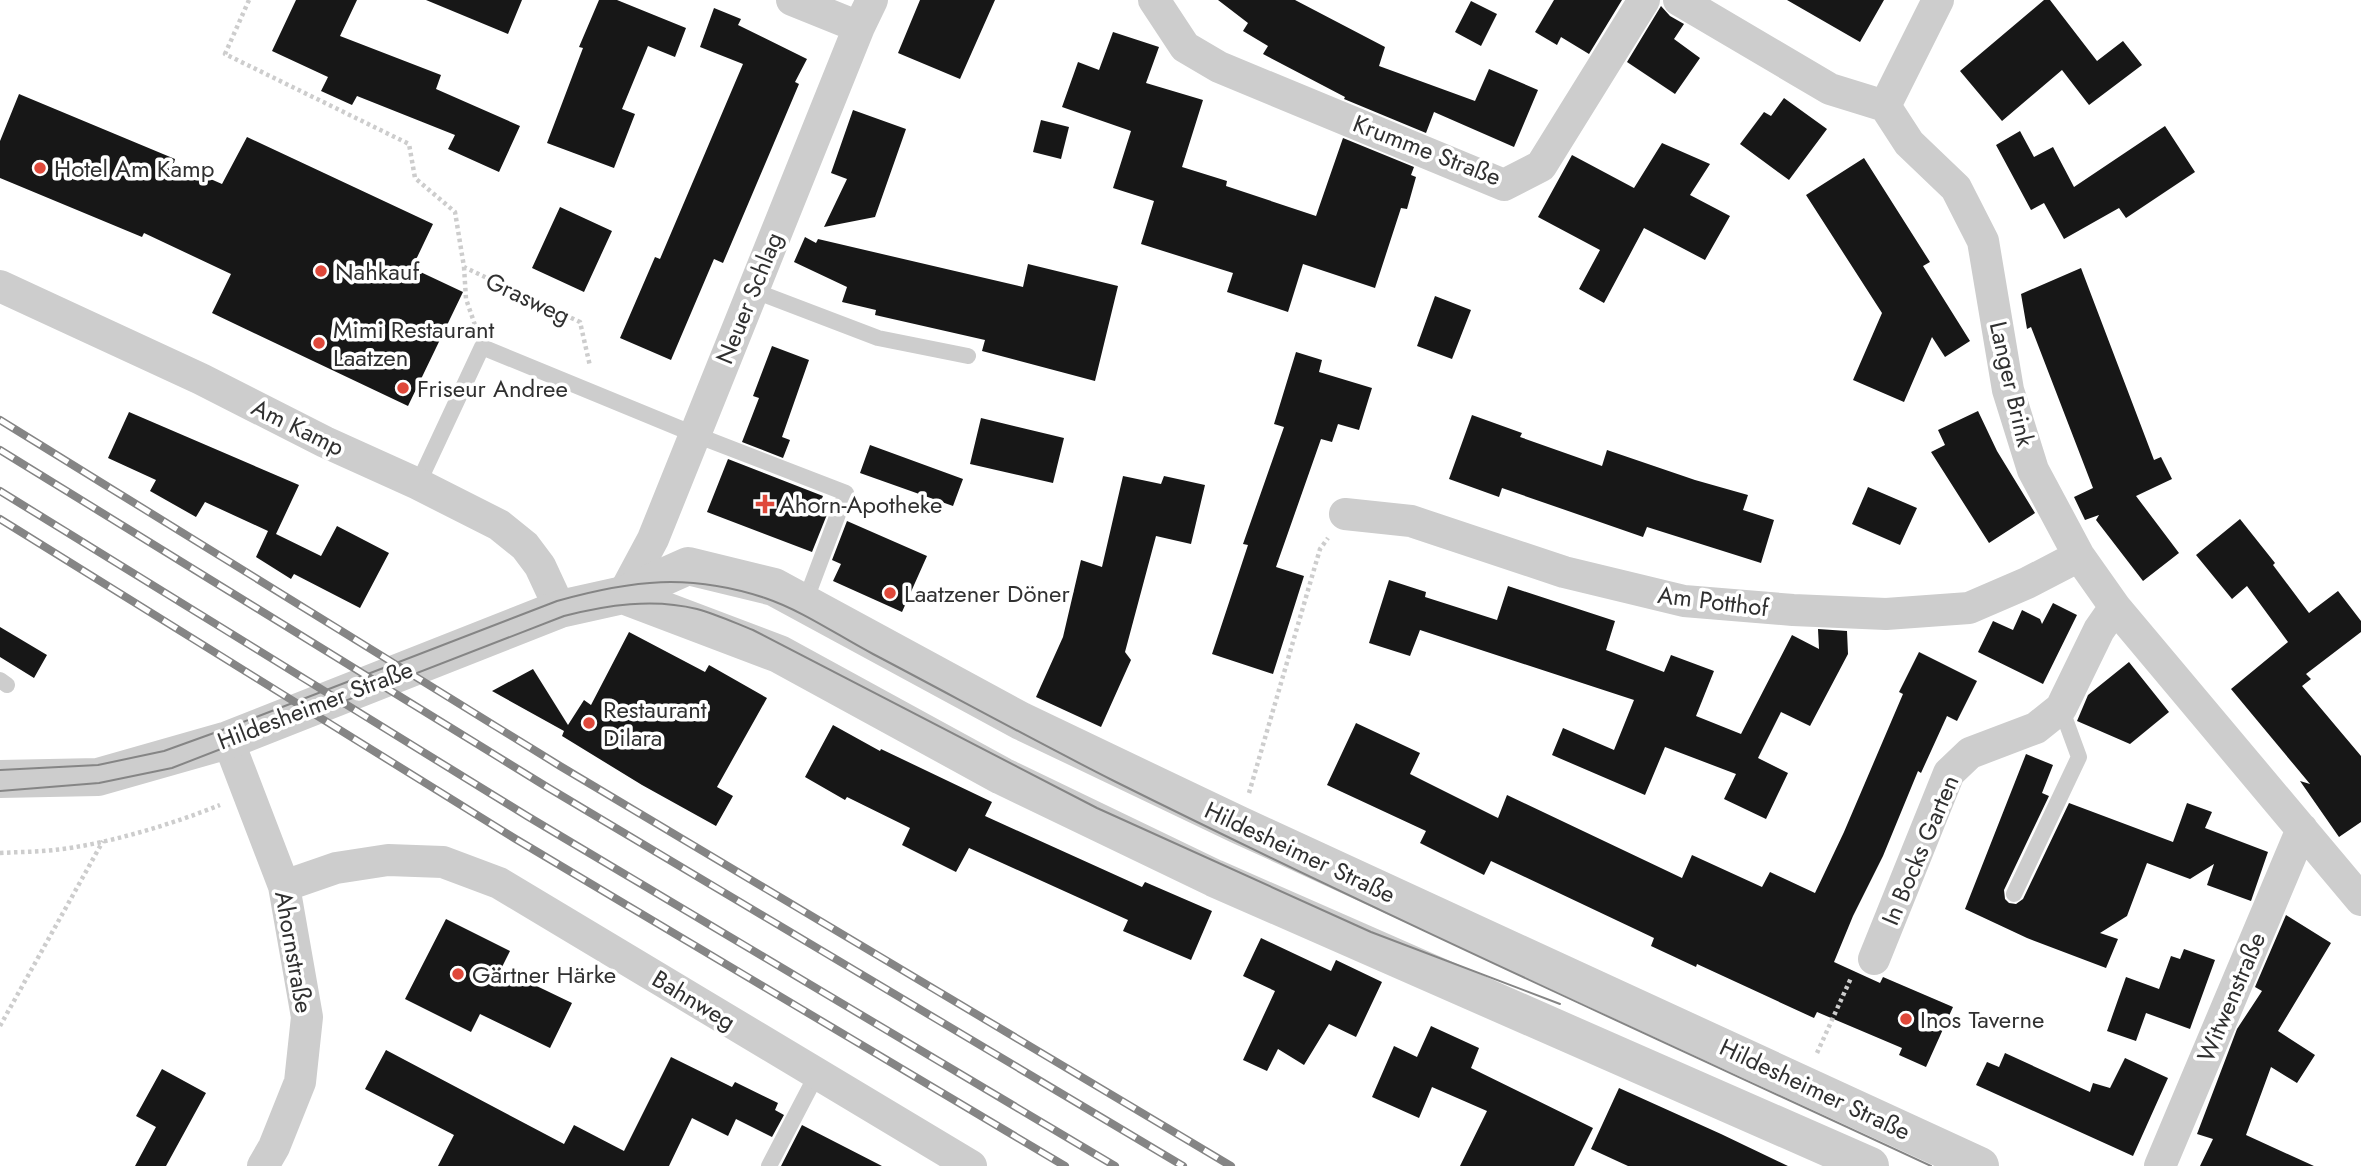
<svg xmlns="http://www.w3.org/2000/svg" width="2361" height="1166" font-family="Jost,sans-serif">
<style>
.building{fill:#171717}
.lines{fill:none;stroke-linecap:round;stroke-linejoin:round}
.path{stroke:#cdcdcd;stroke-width:4.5;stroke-dasharray:3.5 3.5;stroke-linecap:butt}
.service{stroke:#cdcdcd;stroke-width:16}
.minor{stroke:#cdcdcd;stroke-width:32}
.tertiary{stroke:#cdcdcd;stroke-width:38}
.tram{stroke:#858585;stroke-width:2}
.rail-casing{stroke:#858585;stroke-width:8}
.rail{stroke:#fff;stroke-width:5;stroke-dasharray:16;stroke-linecap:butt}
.poi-dot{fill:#df483a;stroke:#fff;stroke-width:2.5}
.labels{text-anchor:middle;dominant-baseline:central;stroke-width:7;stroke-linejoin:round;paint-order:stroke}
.street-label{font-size:24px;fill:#303030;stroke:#fff}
.poi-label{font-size:24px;fill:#303030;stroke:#fff;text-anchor:start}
</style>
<rect width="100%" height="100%" fill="#fff"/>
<path class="building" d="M296,0H357L340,36L441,75L436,89L520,126L499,172L448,149L455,135L357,96L352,105L321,91L328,77L272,51Z
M426,0H522L508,34Z
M599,0H617L686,28L675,57L648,46L622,109L635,114L614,168L547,143L583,48L579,47Z
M920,0H995L960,79L898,53Z
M1218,0H1295L1385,47L1379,66L1475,101L1489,69L1538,90L1514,147L1434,112L1426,133L1344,99L1345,97L1263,54L1268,46L1243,31L1248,23Z
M1554,0H1622L1589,54L1561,37L1557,45L1535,32Z
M1787,0H1884L1860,42Z
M2044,0H2050L2097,61L2123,41L2142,65L2089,105L2062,70L2002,121L1960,71Z
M1471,1L1497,14L1481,46L1455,32Z
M1661,6L1670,16L1684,24L1674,39L1700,58L1675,94L1627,62Z
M714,8L741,19L738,25L807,59L795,82L799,84L723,263L714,259L671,360L620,338L655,257L660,259L743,64L700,47Z
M1113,32L1159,47L1146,83L1203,100L1182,167L1227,181L1226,186L1316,216L1343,138L1414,167L1411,175L1416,177L1407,209L1401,208L1375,288L1303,264L1288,312L1227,292L1233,273L1141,244L1154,201L1113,188L1131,131L1062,107L1078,62L1099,70Z
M19,94L175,159L174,163L222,184L247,137L433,224L412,268L463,292L408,406L212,313L231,274L144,233L142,237L0,178V141Z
M1784,98L1827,129L1789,180L1740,144L1764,112L1771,116Z
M853,110L906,129L875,217L824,227L847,179L831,173Z
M1041,120L1069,127L1061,159L1033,152Z
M2165,126L2195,172L2126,218L2119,208L2064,239L2044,203L2031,210L1996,145L2020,131L2034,157L2053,147L2074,187Z
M1662,143L1710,164L1690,195L1730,216L1705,260L1644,228L1604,303L1579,289L1600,250L1538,217L1572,155L1634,188Z
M1864,158L1930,262L1923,266L1970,341L1945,357L1932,337L1904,402L1853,380L1882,313L1806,195Z
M560,207L612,231L584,292L532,268Z
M805,237L816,243L818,239L1023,287L1028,264L1118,286L1095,381L982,351L985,340L875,315L876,310L842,302L847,287L794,262Z
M2081,268L2154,460L2161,457L2172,479L2136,496L2179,553L2143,581L2096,520L2099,515L2085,520L2074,497L2093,488L2031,327L2027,329L2021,294Z
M1435,296L1471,310L1452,359L1417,346Z
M772,346L809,360L782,437L790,440L783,458L742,442L759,398L753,396Z
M1296,352L1322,360L1319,372L1372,388L1359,430L1338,424L1332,442L1321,439L1276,567L1304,576L1273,674L1212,654L1248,545L1243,544L1284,427L1274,424Z
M1978,411L1997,451L2035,513L1989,543L1931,452L1945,445L1938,430Z
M129,412L299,485L276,534L321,556L337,526L389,553L360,608L294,574L291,579L256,557L268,531L205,502L196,517L150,491L156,480L108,458Z
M1472,415L1522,433L1520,437L1602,466L1607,450L1695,480L1748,495L1743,510L1774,520L1761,563L1647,527L1643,537L1502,488L1499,497L1449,479Z
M981,418L1064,438L1053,483L970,464Z
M870,445L963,479L953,506L860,473Z
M728,459L823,496L818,508L828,512L812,552L707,512Z
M1123,476L1161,484L1164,476L1205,485L1191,544L1156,536L1125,652L1131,660L1101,727L1036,697L1063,637L1081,560L1102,567Z
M1868,487L1917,508L1900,545L1852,524Z
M2240,519L2275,563L2273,565L2309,613L2338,591L2361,621V632L2306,674L2311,679L2302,686L2361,756V822L2339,837L2300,781L2310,784L2231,689L2288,642L2247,586L2232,599L2196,555Z
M847,521L927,556L902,612L833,581L841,564L832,560Z
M1389,580L1426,592L1425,597L1497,620L1508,586L1615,621L1606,650L1664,672L1671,655L1714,671L1696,716L1741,734L1792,635L1819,649L1818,629L1847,631L1848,654L1810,726L1781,712L1758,758L1788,773L1766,819L1724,799L1736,774L1665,747L1645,795L1552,755L1563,728L1614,750L1634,700L1420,630L1410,656L1369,643Z
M2053,603L2077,615L2043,684L1978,652L1993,621L2013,630L2022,610L2040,619L2042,624Z
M0,627L47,655L34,678L0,657Z
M629,632L705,672L709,665L767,698L717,787L733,796L716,826L642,785L562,736L564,731L492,691L533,669L568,725L584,700L591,705Z
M1919,652L1977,681L1957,721L1947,716L1921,773L1918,771L1883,856L1853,916L1834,962L1880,983L1883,977L1953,1007L1926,1067L1899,1055L1902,1048L1817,1012L1814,1018L1697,964L1696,967L1651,946L1654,938L1491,861L1484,875L1420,843L1426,831L1327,785L1356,723L1420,753L1410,774L1498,818L1507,795L1682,878L1692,855L1762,887L1770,872L1815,893L1844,832L1903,694L1899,692Z
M2129,662L2169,712L2130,744L2077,721L2088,695Z
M833,725L880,751L881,749L992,802L985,816L1142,887L1145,882L1212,911L1191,960L1123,931L1128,920L969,848L956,872L902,845L910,828L847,797L845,800L805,777Z
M2026,754L2053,765L2042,793L2049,796L2004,890L2005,899L2009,903L2016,904L2023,899L2069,803L2173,842L2187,803L2212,812L2205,828L2268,852L2251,901L2207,885L2214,864L2190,879L2147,863L2127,916L2100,933L2118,939L2106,968L2027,938L1965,909Z
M2286,915L2331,943L2278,1031L2315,1055L2297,1083L2271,1067L2246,1135L2314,1166H2200L2213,1139L2197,1134L2237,1029L2262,991L2255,987Z
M446,919L510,951L501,969L572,1003L550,1048L480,1014L471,1032L405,999Z
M1261,938L1331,971L1336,960L1382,982L1356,1037L1329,1024L1304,1065L1278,1049L1267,1071L1243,1060L1275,991L1243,976Z
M2184,949L2215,960L2190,1029L2146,1013L2136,1041L2107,1031L2126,977L2159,989L2171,956L2180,959Z
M1431,1026L1479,1048L1471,1068L1593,1128L1574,1166H1460L1487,1111L1432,1087L1419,1118L1372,1097L1394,1046L1417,1057Z
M386,1050L564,1144L574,1125L624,1151L671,1057L732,1087L735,1082L778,1103L775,1110L784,1115L772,1137L736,1119L728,1136L692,1118L669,1166H438L454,1135L365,1089Z
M2005,1053L2090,1092L2093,1083L2110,1088L2125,1058L2168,1078L2133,1156L1976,1085L1987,1062L1999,1067Z
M162,1069L206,1093L166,1166H135L156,1127L136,1116Z
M1619,1088L1721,1134L1788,1166H1628L1591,1149Z
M802,1125L882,1166H781Z"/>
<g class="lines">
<path class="path" d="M249,0L225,54L409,144L415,178L455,212L464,267L580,322L590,366
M464,267L466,299L475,325
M1249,793L1320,549L1328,538
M0,853C18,852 36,852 54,850C104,845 173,824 220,805
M0,1026L103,841
M1817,1053L1851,978"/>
<path class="service" d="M752,290L878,338L968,356
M418,484L482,347L696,435L846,493L805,602
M0,680L7,685
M2014,894L2079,757L2061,708
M769,1166L817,1074"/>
<path class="minor" d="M792,0L859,27
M1154,0L1185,47L1219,67L1504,185L1541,166L1644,0
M1679,0L1830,89L1885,106L1909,143L1956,188L1983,241L2008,390L2033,470L2079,556L2115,607L2361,900
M1885,106L1938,0
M0,286L201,379L325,442L418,484L499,525L525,546L540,566L560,609
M1345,514L1411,521L1564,572L1684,601L1793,610L1886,614L1969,608L2027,583L2079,556
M623,595L653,539L859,27L872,0
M228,740L284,886L307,1017L300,1082L274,1147L263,1166
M284,886L336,868L388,860L443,862L499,883L971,1166
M1874,959L1949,773L1970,753L2036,728L2061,708L2099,630L2115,607
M2160,1166L2302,829"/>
<path class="tertiary" d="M623,595L779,654L1002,776L1214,878L1870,1166
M0,779L98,777L228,740L560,609L623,595L688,566L774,587L1021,721L1239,825L1980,1166"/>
<path class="tram" d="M0,770L98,765L164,751L225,729L557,601C632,580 689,573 765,598C803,611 837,635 873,654C953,696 1033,740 1114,781C1383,915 1658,1039 1931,1166
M0,791L99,783L172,768L564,616C607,605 653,598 697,609C716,614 735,623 753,630L1097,808L1371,932L1560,1004"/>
<defs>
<path id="rail" d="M0,420L560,766L1231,1166
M0,450L547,787L1183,1166
M0,491L527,816L1115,1166
M0,519L514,838L1065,1166"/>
</defs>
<use href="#rail" class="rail-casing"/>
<use href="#rail" class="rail"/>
</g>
<g class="poi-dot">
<circle cx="40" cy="168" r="7"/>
<circle cx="321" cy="271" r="7"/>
<circle cx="319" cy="343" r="7"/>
<circle cx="403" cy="388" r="7"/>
<path d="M761.5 493.5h7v7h7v7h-7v7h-7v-7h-7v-7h7z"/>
<circle cx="890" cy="593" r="7"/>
<circle cx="589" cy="723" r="7"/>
<circle cx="458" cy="974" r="7"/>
<circle cx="1906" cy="1019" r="7"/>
</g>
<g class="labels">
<g class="street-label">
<text transform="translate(1427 150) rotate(21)">Krumme Straße</text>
<text transform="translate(528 298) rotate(25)">Grasweg</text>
<text transform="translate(749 298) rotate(-68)">Neuer Schlag</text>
<text transform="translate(2012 384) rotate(77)">Langer Brink</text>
<text transform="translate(298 427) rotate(26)">Am Kamp</text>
<text transform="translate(1713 601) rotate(7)">Am Potthof</text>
<text transform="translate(315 705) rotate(-21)">Hildesheimer Straße</text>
<text transform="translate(1920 850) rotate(-67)">In Bocks Garten</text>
<text transform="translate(1300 852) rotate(25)">Hildesheimer Straße</text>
<text transform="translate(294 952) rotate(80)">Ahornstraße</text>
<text transform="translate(2231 997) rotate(-67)">Witwenstraße</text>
<text transform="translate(694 1000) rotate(31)">Bahnweg</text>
<text transform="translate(1815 1089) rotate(25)">Hildesheimer Straße</text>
</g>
<g class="poi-label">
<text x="54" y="168">Hotel Am Kamp</text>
<text x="335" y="271">Nahkauf</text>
<text x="333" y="329">Mimi Restaurant<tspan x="333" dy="28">Laatzen</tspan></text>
<text x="417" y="388">Friseur Andree</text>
<text x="779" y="504">Ahorn-Apotheke</text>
<text x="904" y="593">Laatzener Döner</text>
<text x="603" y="709">Restaurant<tspan x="603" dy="28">Dilara</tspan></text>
<text x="472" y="974">Gärtner Härke</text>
<text x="1920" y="1019">Inos Taverne</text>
</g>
</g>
</svg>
